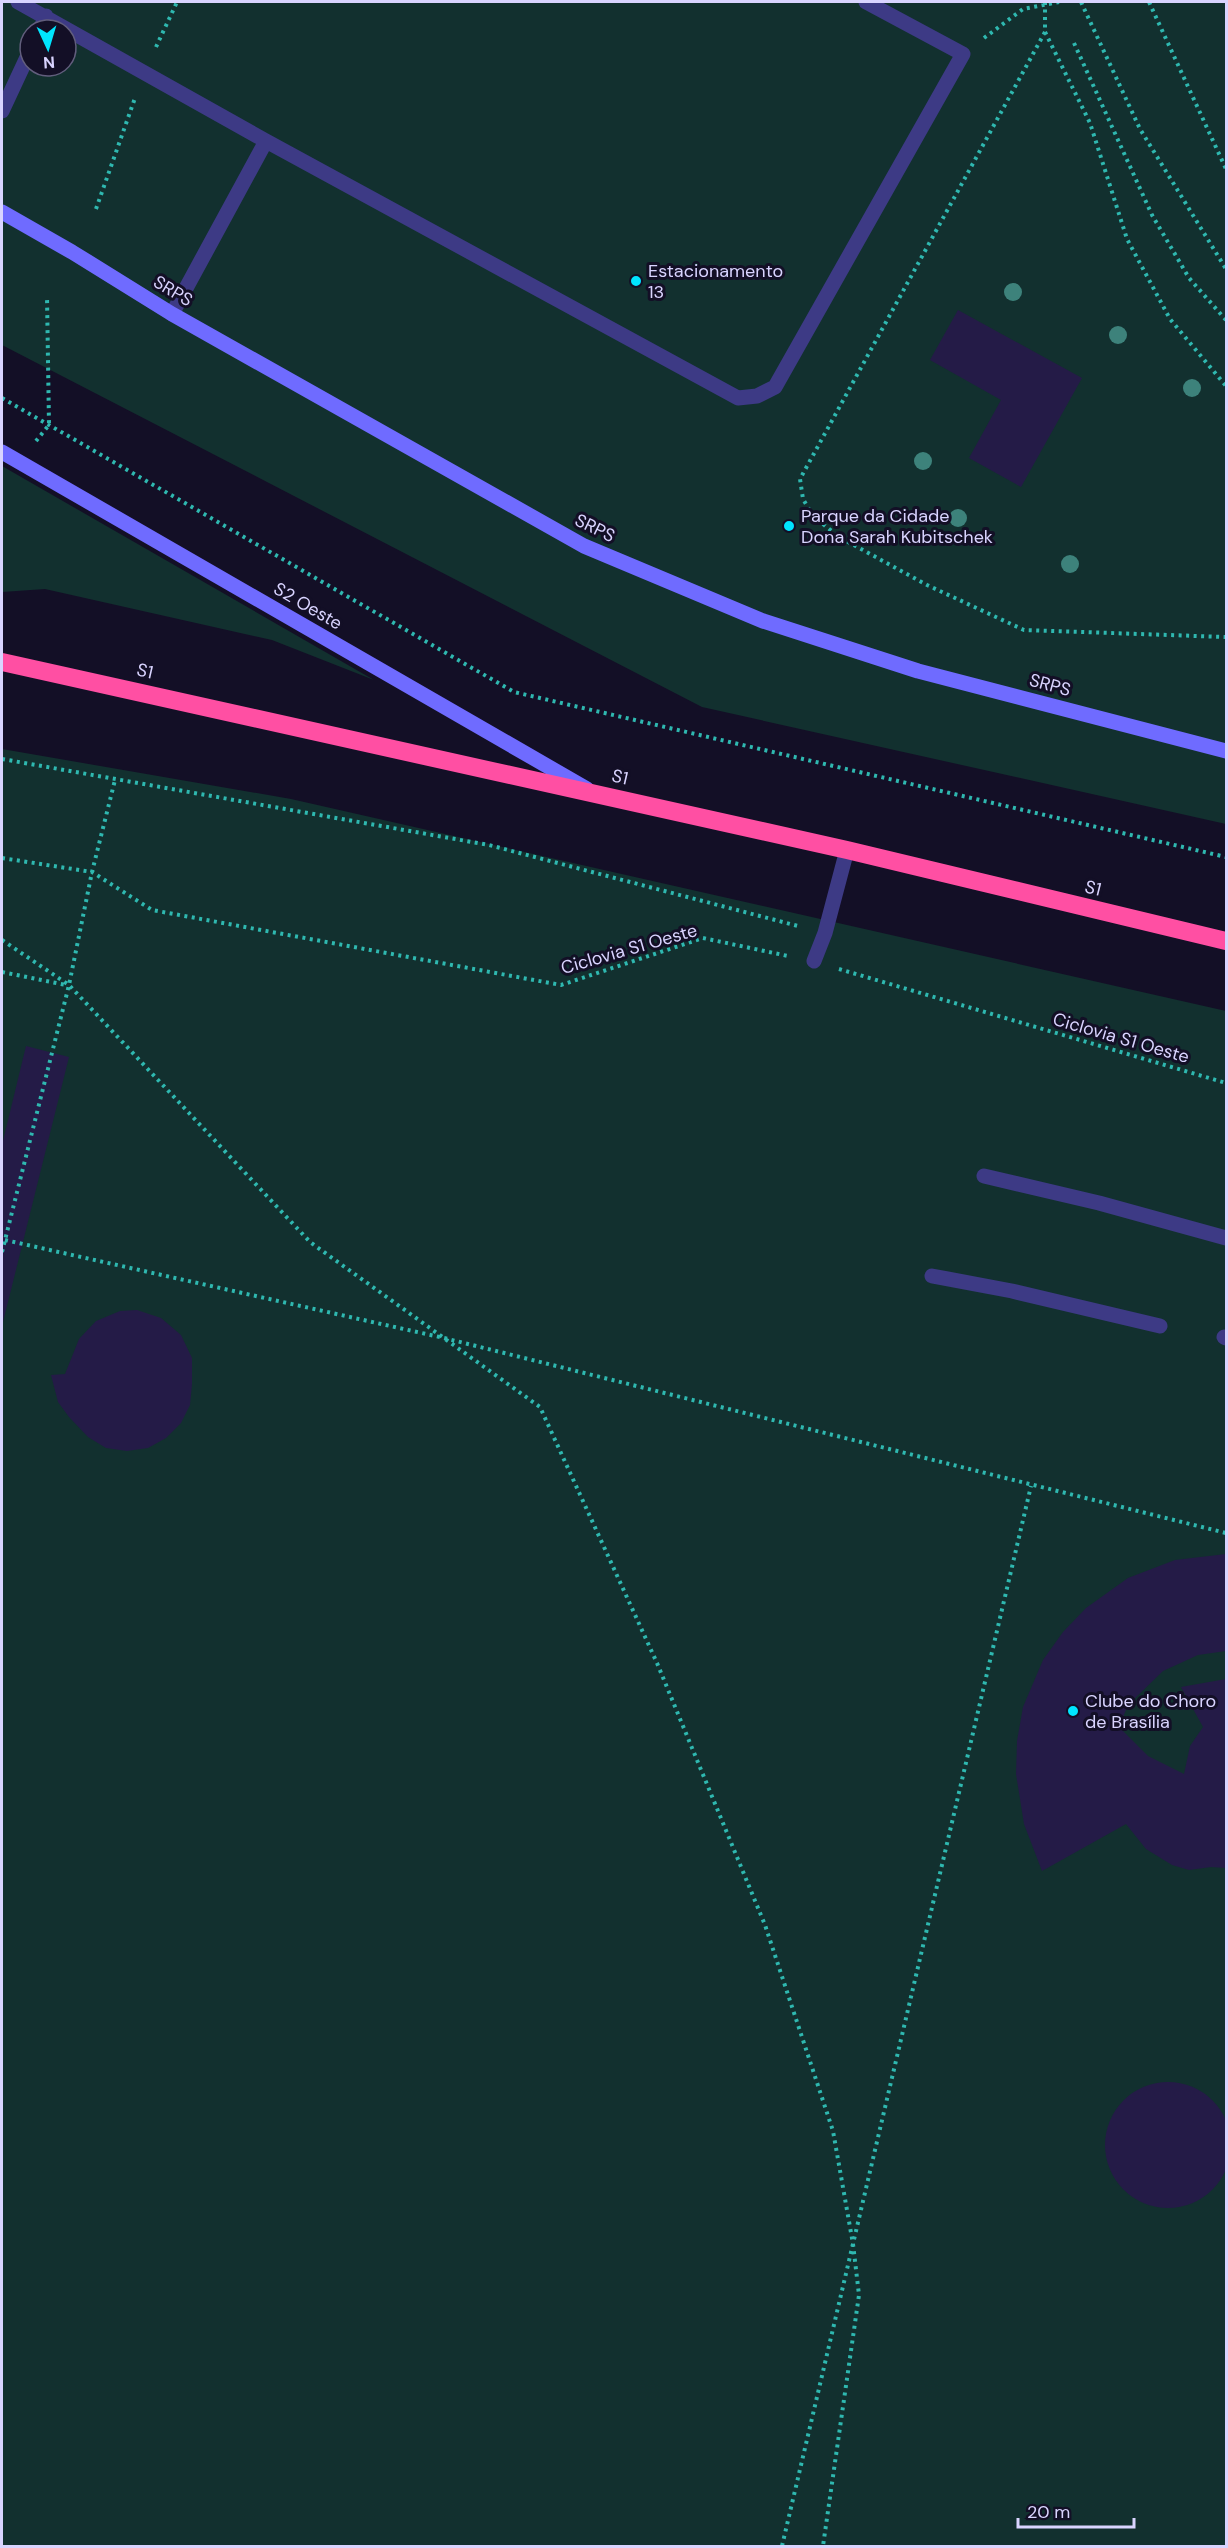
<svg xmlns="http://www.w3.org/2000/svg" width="1228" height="2548" font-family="'DM Sans',sans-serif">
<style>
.green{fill:#12302f;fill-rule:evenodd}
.building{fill:#241b47}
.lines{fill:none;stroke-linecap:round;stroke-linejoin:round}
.path{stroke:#2fb8b0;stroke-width:4;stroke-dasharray:3 4.5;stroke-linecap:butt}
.lane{stroke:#3d3a85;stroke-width:15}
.secondary{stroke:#6f6bff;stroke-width:15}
.highway{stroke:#ff4fa3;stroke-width:18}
.tree{fill:#3d827b}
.poi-dot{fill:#00e5ff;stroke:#130f26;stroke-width:2}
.labels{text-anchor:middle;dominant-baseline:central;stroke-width:6;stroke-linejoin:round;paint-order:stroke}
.poi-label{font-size:18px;fill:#d9d4ff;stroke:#130f26;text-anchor:start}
.street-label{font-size:18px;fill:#d9d4ff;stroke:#130f26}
</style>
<rect width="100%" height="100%" fill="#130f26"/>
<path class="green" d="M2,2H1226V824L702,707L2,345ZM30,30H66V66H30Z
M2,466L374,680L272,640L45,589L2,592Z
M2,749L291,799L1226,1011V2546H2Z"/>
<path class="building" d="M958,310L1082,378L1021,487L969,458L1001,400L930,360Z
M26,1046L69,1057L2,1326V1145Z
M137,1310L161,1318L181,1335L192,1358V1384L190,1405L181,1423L166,1438L148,1448L127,1451L106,1448L88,1437L69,1417L58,1402L51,1375L65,1374L79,1339L96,1321L120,1311Z
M1226,1554V1651L1198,1655L1163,1671L1128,1705L1119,1727L1148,1756L1184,1774L1190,1746L1203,1727L1181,1687L1226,1679V1868L1211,1867L1189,1870L1172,1865L1146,1849L1126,1824L1042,1871L1024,1824L1016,1774L1017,1741L1023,1707L1043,1660L1063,1632L1086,1608L1128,1578L1175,1560Z
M1105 2145a63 63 0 1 1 126 0a63 63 0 1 1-126 0Z"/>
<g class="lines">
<path class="path" d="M1045,2V32L800,479L803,499L813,516L839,537L927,585L1024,630L1226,637
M1081,2L1140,129L1226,269
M1149,2L1226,169
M1045,32L1090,123L1127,239L1170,319L1226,386
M984,38L1023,9L1059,2
M1074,43L1152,215L1189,278L1226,320
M156,47L177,2
M96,209L135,98
M2,398L514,692L1226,857
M36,441L49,425L47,297
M2,759L489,845L798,926
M2,858L92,872L152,910L561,985L703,938L788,956
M2,940L69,985L310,1242L540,1407L657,1663L765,1925L833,2131L853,2244L859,2295L823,2546
M839,969L1226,1083
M2,972L66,985
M5,1240L444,1338L1226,1533
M2,1252L69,985L92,872L115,780
M782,2546L1031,1486"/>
<path class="lane" d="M18,2L266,141L738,398L757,396L775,387L963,54L866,2
M40,30L46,16
M2,111L30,51
M172,314L266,141
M814,961L825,933L847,850
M984,1176L1099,1203L1226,1238
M932,1276L1012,1291L1160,1326
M1224,1337L1226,1338"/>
<path class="secondary" d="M2,212L72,252L172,314L584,546L763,621L918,671L1226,751
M2,452L587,789"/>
<path class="highway" d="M2,662L847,850L1226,941"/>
</g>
<g class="tree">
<circle cx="1013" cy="292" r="9"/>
<circle cx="1118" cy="335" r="9"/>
<circle cx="1192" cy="388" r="9"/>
<circle cx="923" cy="461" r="9"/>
<circle cx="958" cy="518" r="9"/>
<circle cx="1070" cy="564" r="9"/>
</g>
<g class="poi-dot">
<circle cx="636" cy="281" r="6"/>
<circle cx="789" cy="526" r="6"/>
<circle cx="1073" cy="1711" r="6"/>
</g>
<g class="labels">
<g class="poi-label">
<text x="648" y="271">Estacionamento<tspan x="648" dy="21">13</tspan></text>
<text x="801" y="516">Parque da Cidade<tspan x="801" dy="21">Dona Sarah Kubitschek</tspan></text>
<text x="1085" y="1701">Clube do Choro<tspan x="1085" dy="21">de Brasília</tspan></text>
</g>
<g class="street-label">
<text transform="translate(173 291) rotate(31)">SRPS</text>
<text transform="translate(595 528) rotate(26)">SRPS</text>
<text transform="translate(308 606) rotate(30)">S2 Oeste</text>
<text transform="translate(145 671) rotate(13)">S1</text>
<text transform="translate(1050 685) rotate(15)">SRPS</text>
<text transform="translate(620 777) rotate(13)">S1</text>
<text transform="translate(1093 888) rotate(14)">S1</text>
<text transform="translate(629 949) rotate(-16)">Ciclovia S1 Oeste</text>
<text transform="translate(1121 1038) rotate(16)">Ciclovia S1 Oeste</text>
</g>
</g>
<rect width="1228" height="2548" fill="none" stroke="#d9d4ff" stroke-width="6"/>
<g transform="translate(48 48) rotate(176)"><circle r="28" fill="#130f26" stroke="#625e7d" stroke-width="1.5"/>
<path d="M0-4.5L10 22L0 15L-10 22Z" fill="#00e5ff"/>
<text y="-9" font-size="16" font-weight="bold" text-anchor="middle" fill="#d9d4ff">N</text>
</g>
<path d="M1018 2518v9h116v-9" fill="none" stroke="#d9d4ff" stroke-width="3"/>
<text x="1027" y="2518" font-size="18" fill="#d9d4ff" stroke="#130f26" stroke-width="4.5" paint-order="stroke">20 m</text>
</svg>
